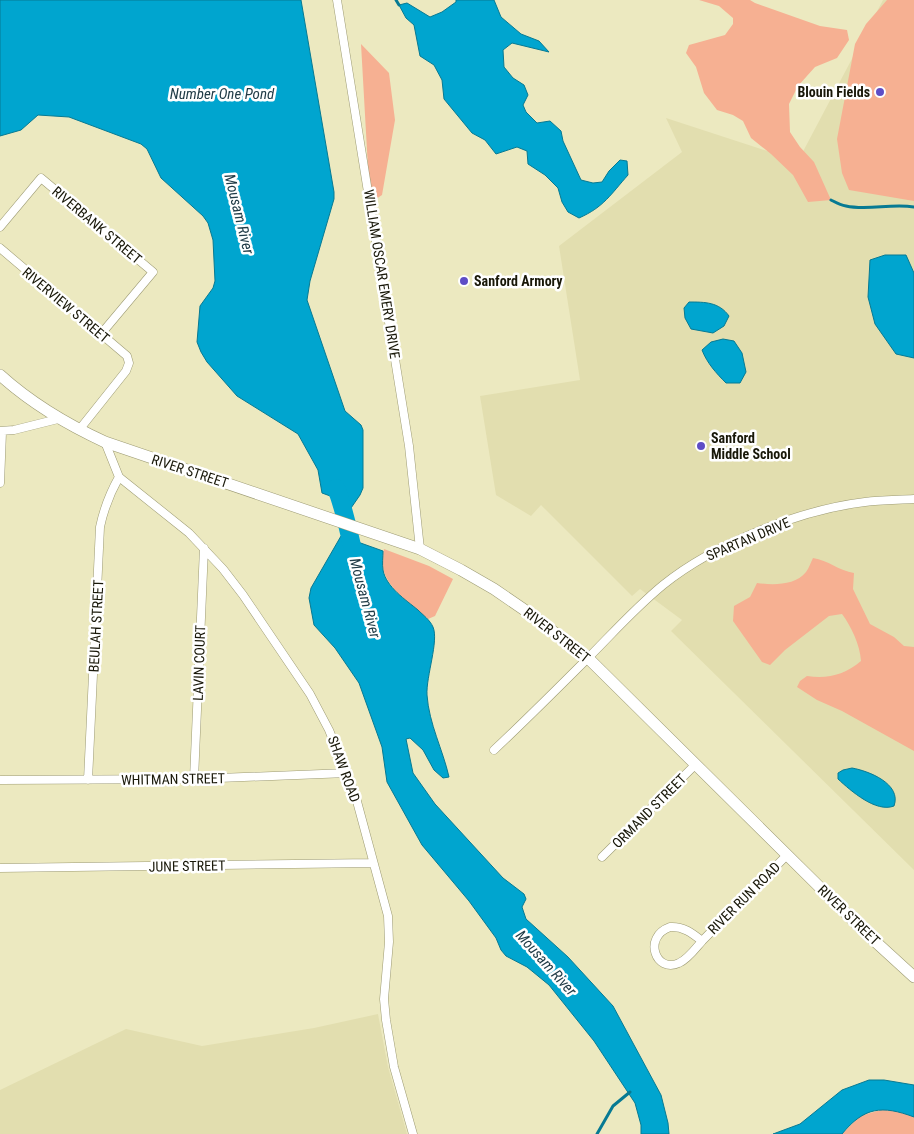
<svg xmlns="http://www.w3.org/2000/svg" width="914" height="1134" font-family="'Roboto Condensed',sans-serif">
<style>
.built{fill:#e2deaf}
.green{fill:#f6b092}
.water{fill:#00a5cf;stroke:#077a93}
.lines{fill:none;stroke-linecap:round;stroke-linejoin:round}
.stream{stroke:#077a93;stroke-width:3}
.river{stroke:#00a5cf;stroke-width:18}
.street-casing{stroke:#9d9b74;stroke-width:9}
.secondary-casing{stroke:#9d9b74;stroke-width:12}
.street{stroke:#fff;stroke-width:8}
.secondary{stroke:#fff;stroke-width:11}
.poi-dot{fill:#5e4dc6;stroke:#fff;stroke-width:2}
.labels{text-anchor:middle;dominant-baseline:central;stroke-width:5;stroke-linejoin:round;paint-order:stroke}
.poi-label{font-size:14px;font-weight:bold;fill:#181708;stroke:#fff;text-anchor:start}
.street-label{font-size:14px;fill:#181708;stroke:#fff}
.water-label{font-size:15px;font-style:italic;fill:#213c47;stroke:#fff}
</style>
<rect width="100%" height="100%" fill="#ece9c0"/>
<path class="built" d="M883,0H914V870L671,631L682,620L640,589L632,596L541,505L531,516L496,495L480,396L580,380L559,246L682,152L666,118L798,161Z
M378,1014L388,1067L407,1134H0V1090L126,1029L202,1046L314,1028Z"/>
<path class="green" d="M699,0H750L755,3L820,26L847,30L849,40L837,58L815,67L798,86L789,104L790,132L800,147L814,162L831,200L808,202L793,175L771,154L751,138L743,121L733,115L717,110L704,93L696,67L686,53L689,45L725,35L733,24V18L719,6Z
M887,0H914V201L849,190L842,173L837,139L855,44L866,24Z
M361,44L389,73L395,120L382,195L370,203Z
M384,549L429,566L453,579L435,616L428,619C407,601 374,581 384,549Z
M813,558C828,560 839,571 854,573L853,589L870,624L894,637L904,646L914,647V751L842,711L817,700L797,687L800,681L807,676C828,679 844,675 861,661C860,645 851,626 842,614L829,616L785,650L770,665L762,662L733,621L734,606L750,597L757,583C772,585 795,586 806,572C809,568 811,562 813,558Z
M884,1109L896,1110L914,1117V1134H842L860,1116Z"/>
<path class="water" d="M0,0H301L334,192V199L310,281L307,300L345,411L361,425L363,430V488L360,495L351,508L345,509L335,505L333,497L322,493L318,470L298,434L237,396L207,362L201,352L197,342L200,306L213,288L215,281L213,240L208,223L203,216L161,178L147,149L141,144L69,117L38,115L21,130L0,136Z
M456,0H494L501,17L521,34L539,41L549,52L512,43L503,50L504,67L513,78L524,85L528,95L523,105L526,112L537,123L550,121L561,131L563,141L581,180L593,183L602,182L609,171L620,160L627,161L628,175C611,194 604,207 579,218L568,212L562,202L558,188L545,175L528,164L527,151L517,147L496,154L485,140L472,133L444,99L442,80L434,65L420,56L414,25L406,18L399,5L407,3L430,17L442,12L456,2Z
M885,255H906L914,273V358L896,354L875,324L868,297L870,260Z
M689,302C705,302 719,302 729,316L724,326L713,333L691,329L685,318L684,308Z
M723,339L734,341L742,353L746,372L740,383H726C716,373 707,363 702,350L711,342Z
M341,536L383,551C383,557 382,564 383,570C386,587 406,600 418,610C423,615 430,620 433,627C439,641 426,676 427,695C429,724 443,750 449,777L443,778L434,770L423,750L410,738L406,739L413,773L435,804L503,878L524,894L526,899L522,907L526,919L568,957L613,1006L661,1095L668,1123L669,1134H641V1125L635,1103L594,1041L549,985L527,967L506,956L501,950L496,938L469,901L422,845L387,782L382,747L359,683L335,648L314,625L309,598L311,588Z
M852,768C869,771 902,784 894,806C876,813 851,791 838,779V773L843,770Z
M869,1080H884L914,1085V1117C882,1105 864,1107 842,1134H773L800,1124L842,1090Z"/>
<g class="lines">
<path class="stream" d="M396,0L399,5
M831,200C835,202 840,205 846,206C868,211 891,203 914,207
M597,1134L613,1106L630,1092"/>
<path class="river" d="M336,488C346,513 349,536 356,562"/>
<defs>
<path id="street" d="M337,0L409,446L420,549
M0,227L41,178L153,272L101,334
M0,248L127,356L129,363L126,371L79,430
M0,431L14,430L58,419
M105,442L119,477L189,533L223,569L243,595L310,694L329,730L355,794L388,916L389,942L384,999L386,1020L394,1067L413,1134
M0,483L2,432
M494,750C526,720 556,690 587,659C612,634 635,608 663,585C714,544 799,510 865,502C881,500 898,500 914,499
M194,779L204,548
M0,780L194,779L347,773
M88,780L100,527C104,508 110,493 119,477
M602,857L696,764
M0,868L373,863
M670,927C683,926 692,933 702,941C695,949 688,959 679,963C656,974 642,937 670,927Z
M702,941L787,855"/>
<path id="secondary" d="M0,375C32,404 66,424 105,442L420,549L461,570L494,589L529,613L588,658L867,934L914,977"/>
</defs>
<use href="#street" class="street-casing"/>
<use href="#secondary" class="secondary-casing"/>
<use href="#street" class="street"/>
<use href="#secondary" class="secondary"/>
</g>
<g class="poi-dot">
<circle cx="880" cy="92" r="5"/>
<circle cx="464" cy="281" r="5"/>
<circle cx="701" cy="446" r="5"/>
</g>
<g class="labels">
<g class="poi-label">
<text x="870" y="92" text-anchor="end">Blouin Fields</text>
<text x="474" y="281">Sanford Armory</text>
<text x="711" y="438">Sanford<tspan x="711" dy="16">Middle School</tspan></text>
</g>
<g class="street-label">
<text transform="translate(97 225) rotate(40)">RIVERBANK STREET</text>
<text transform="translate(382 274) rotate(81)">WILLIAM OSCAR EMERY DRIVE</text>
<text transform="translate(66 305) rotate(40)">RIVERVIEW STREET</text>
<text transform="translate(190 471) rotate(18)">RIVER STREET</text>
<text transform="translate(748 539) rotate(-23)">SPARTAN DRIVE</text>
<text transform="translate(96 626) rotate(-87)">BEULAH STREET</text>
<text transform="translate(557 635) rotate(38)">RIVER STREET</text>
<text transform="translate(199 663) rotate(-88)">LAVIN COURT</text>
<text transform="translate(344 769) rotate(70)">SHAW ROAD</text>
<text transform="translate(173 779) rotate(-1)">WHITMAN STREET</text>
<text transform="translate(649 811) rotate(-45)">ORMAND STREET</text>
<text transform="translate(187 866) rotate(-1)">JUNE STREET</text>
<text transform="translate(744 898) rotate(-45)">RIVER RUN ROAD</text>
<text transform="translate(849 915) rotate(44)">RIVER STREET</text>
</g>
<g class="water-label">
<text x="222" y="94">Number One Pond</text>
<text transform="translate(239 214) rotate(76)">Mousam River</text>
<text transform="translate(365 598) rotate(75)">Mousam River</text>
<text transform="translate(546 963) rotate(48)">Mousam River</text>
</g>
</g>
</svg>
